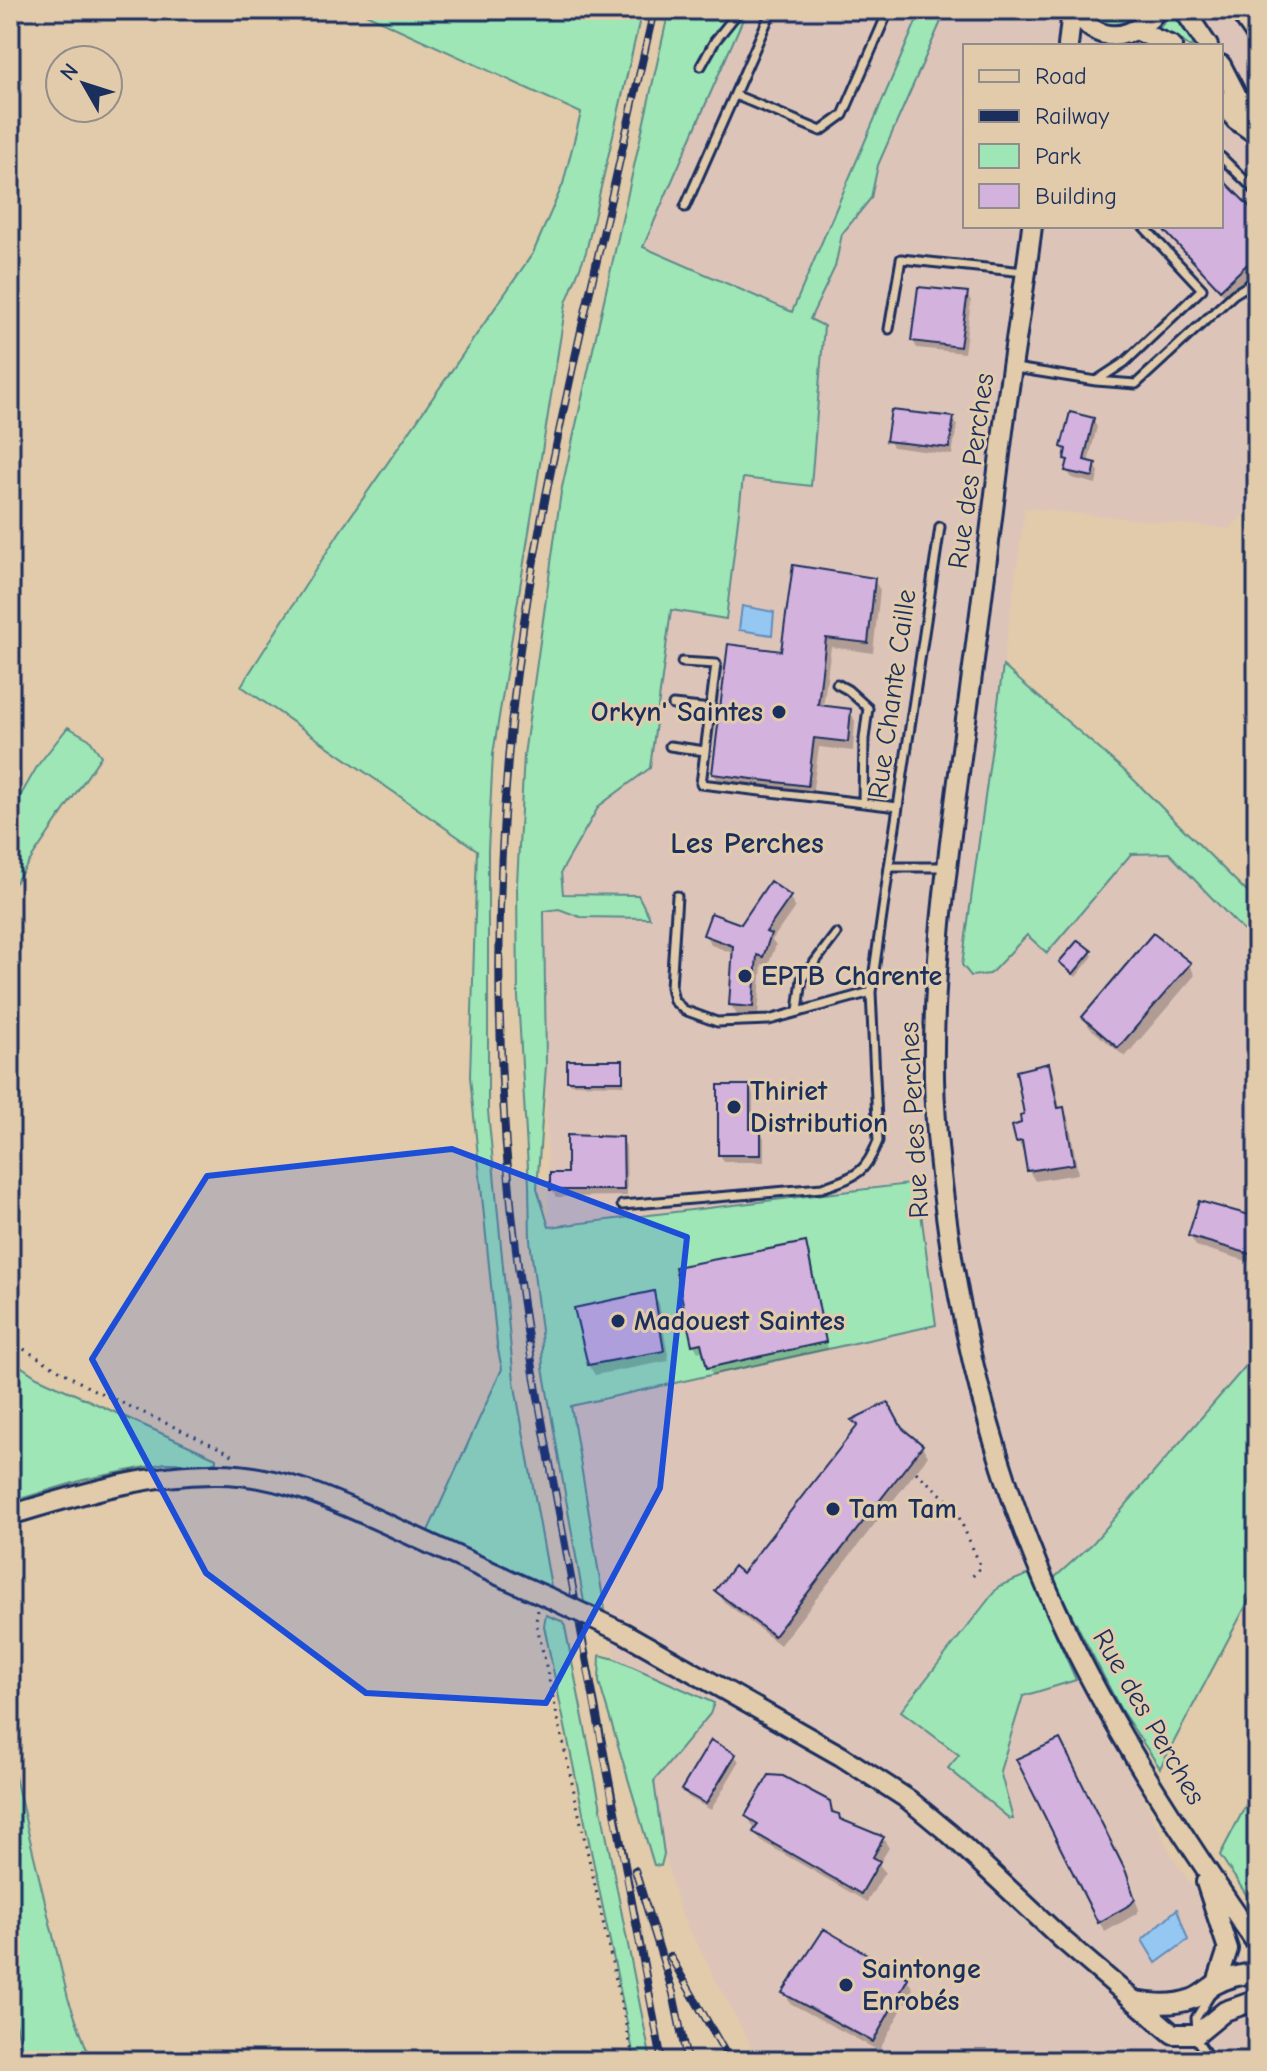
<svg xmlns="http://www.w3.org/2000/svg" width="1267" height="2071" font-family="'Comic Neue',sans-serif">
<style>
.built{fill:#ddc4b9;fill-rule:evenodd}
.green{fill:#9ee6b5;stroke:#5c8a8a;stroke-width:2}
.water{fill:#94c8f2;stroke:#648bb7;stroke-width:2}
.shadow{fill:#0003}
.building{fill:#d3b2dd;stroke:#1b2f5e;stroke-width:2}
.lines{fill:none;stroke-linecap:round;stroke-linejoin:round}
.lane-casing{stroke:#1b2f5e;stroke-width:13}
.secondary-casing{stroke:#1b2f5e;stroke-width:24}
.path{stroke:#1b2f5e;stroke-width:3;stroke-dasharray:2 6;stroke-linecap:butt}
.lane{stroke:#e1cbaa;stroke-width:7}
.secondary{stroke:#e1cbaa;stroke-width:18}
.rail-casing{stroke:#1b2f5e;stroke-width:8}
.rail{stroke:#e1cbaa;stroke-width:5;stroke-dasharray:15;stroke-linecap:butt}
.secondary-bridge-casing{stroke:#1b2f5e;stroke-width:24;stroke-linecap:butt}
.secondary-bridge{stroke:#e1cbaa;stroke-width:18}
.marked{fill:#1d4ed8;fill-opacity:0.2;stroke:#1d4ed8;stroke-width:6;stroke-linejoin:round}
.poi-dot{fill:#1b2f5e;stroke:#e1cbaa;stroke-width:3}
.labels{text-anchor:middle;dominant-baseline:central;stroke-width:6;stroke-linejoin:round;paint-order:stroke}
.street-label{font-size:28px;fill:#1b2f5e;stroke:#e1cbaa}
.poi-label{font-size:28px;font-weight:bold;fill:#1b2f5e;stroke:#e1cbaa;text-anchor:start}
.neighbourhood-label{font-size:30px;font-weight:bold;fill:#1b2f5e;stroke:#e1cbaa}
</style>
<rect width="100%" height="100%" fill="#e1cbaa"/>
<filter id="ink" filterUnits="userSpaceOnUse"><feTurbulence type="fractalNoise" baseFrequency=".0125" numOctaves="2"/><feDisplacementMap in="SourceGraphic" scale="16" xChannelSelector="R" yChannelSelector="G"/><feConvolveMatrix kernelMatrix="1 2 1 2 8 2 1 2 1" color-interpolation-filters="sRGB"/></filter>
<g filter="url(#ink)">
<path class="built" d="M747,10H1257V505L1254,502L1230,529L1025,508L1003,666L1126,772L1257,902V1353L1093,1543L1041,1590L1173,1858L1257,1979V2061H754L748,2040L680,1912L629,1720L605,1610L570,1406L936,1325L549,1227L543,916L555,757L650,767L671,609L726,619L743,477L811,486L824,326L643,247ZM965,46H1221V226H965Z"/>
<path class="green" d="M357,10H642L586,252L566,303L493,754L488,850V1111L514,1381L552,1592L427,1533L502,1369L497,1345L470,1077L477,850L241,686L339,533L533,253L563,184L581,113Z
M669,10H747L643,247L792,312L921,10H946L878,165L871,198L842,234L835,267L810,319L824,326L811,486L743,478L726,619L671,610L650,768L599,806L561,872L563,894L638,895L650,918L580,917L559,909L544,911L546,1065L537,1188L549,1227L917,1183L936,1325L571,1406L605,1610L584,1602L543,1368L541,1331L530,1240L529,1185L518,997L517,883L524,755L561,492Z
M1082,10H1146C1126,35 1102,31 1082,10Z
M1170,10H1175L1201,46H1189L1178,38L1157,31L1166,20Z
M1003,666L1126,772L1257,902V945L1169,853L1131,854L1047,953L1027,935L990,974L971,976L962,965Z
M68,727L89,739L101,756L10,890V814L38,765Z
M1257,1353V1585L1160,1768L1121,1710L1053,1579L1093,1543Z
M10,1359L37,1377L216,1458V1461L209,1464L165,1463L83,1480L10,1502Z
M1029,1574L1076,1680L1023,1696L1000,1771L1013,1819H1010L948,1768L959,1755L901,1711L999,1586Z
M546,1615L564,1622L651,2061H635L544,1626Z
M600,1655L615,1659L714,1703L710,1714L654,1781L664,1854L661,1866L654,1865L599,1682Z
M10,1756L68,1998L91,2061H24L10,1994Z
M1257,1784V1911L1220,1855Z"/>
<path class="water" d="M742,606L774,612L772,635L739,630Z
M1177,1909L1188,1940L1156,1963L1142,1940Z"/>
<path class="shadow" d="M1221,181L1257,216V270L1227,298L1158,226H1221Z
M967,294L971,301L964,353L917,348L913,341Z
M953,419L957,426L952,455L893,447L889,440Z
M1093,420L1097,427L1088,463L1095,465L1099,472L1096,484L1072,478L1067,471L1069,465L1066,458L1067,453L1063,447Z
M874,580L880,590L873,653L831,647L823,708L850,711L855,721L853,751L819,747L812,795L720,784L714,774L783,653Z
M789,897L795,907L772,940L776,945L768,966L762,964L758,1016L737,1015L731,1005L735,954L711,945L705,935L742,926Z
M1091,952L1093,956L1076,977L1064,966Z
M1189,965L1195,975L1125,1057L1090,1028L1084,1018Z
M622,1062L624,1067V1085L571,1084L569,1080Z
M1048,1065L1054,1075L1060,1110L1063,1109L1069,1119L1078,1174L1035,1181L1029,1171L1025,1151L1023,1152L1018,1141Z
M749,1087L753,1094V1131H760L764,1138V1162H724L720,1154Z
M622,1139L626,1146L627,1196L556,1197L552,1190L569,1174Z
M1257,1219V1264L1196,1246L1190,1236Z
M805,1244L809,1251L828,1349L713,1375L709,1367L705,1350L698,1352L694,1345L677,1268Z
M653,1293L659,1303L669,1361L595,1375L589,1365Z
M854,1421L901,1430L922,1446L928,1456L780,1645L723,1601L718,1591L743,1575L858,1428Z
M1065,1751L1130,1884L1139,1910L1136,1914L1105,1932L1099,1922Z
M735,1755L739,1762L711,1810L688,1797L684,1790Z
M828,1802L841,1821L883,1838L889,1848L879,1864L885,1872L867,1902L761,1841L755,1832L757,1829L753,1826L747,1816Z
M907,1979L913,1989L879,2051L790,2003L785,1993Z
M974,2054L978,2061H914V2060Z"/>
<path class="building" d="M1221,178L1257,214V255L1220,290L1160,226H1221Z
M918,287L968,292L960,347L911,341Z
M891,410L954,417L949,448L886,441Z
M1070,412L1094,418L1084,460L1096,463L1093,477L1065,471L1068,460L1064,459L1066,449L1061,447Z
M793,565L875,578L868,643L826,638L818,705L851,709L848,742L814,738L808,786L712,774L728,644L781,651Z
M770,881L791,896L766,932L771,934L763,957L757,955L753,1007L729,1005L733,946L703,935L711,913L741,924Z
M1153,933L1191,963L1118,1048L1082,1017Z
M1078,940L1092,951L1073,974L1059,962Z
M567,1060H623V1081H567Z
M1049,1063L1058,1108L1064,1107L1074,1164L1027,1171L1022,1141L1016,1142L1012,1126L1021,1123L1020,1115L1024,1114L1016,1071Z
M718,1085H750V1129H761V1155H718Z
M567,1135L623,1137L624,1190H550V1173H567Z
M1199,1201L1257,1217V1256L1188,1236Z
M806,1242L826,1342L707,1368L701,1343L692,1345L675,1267Z
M654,1291L664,1351L588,1365L574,1308Z
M888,1402L902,1428L923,1445L774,1636L715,1591L734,1566L742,1573L858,1425L851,1420Z
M1060,1739L1126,1872L1135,1899L1131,1904L1098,1923L1016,1759Z
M711,1740L736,1754L706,1804L681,1790Z
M769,1775L783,1776L830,1801L832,1812L839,1814L840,1819L884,1837L873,1857L880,1861L861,1894L753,1832L758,1824L745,1816Z
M824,1929L908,1978L873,2042L782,1993Z"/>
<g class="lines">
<defs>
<path id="lane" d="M1232,10L1257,46
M701,66L715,41L735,16L738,10
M735,95L821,131L843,115L887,14
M1221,157L1257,192
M685,207L772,10
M889,329L901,259L1024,272
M1015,368L1096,381L1125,362L1202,289L1143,226
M1096,381L1136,384L1234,294L1257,280
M940,527L889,867H945
M682,662L716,664L701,784L898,807
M837,684L848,690L868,708L864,739L863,803
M673,705L711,709
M670,746L705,751
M677,896L671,987L674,1001L684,1010L717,1022L769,1020L871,992
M798,1011L802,979L836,934
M622,1205L822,1188C855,1176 865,1175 878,1141L871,992L889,867
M1210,1995L1196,2018L1198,2042L1211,2061"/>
<path id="secondary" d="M1074,10C1080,16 1086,25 1093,29C1116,44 1143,30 1157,10
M1184,10L1208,46
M1135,30L1172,46
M1068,46L1072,10
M1221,65L1257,135
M1221,101L1236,120L1253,132
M1032,226C1024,292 1013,357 1004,423C991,524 979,626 965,727C950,843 932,961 934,1078C935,1138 943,1198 952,1257C972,1379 1006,1499 1057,1611C1111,1729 1184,1838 1257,1944
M10,1515C78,1495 147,1473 218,1474C283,1474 344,1505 402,1531C452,1554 502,1577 552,1599
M624,1633L841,1756L909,1800L950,1834L1063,1940L1173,2034H1197L1225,2011L1257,2000
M1206,1882L1228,1949L1217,1983
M1135,2001C1154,2004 1173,2006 1192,1999C1200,1996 1207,1990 1214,1985C1226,1978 1243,1974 1257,1973"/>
</defs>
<use href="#lane" class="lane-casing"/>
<use href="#secondary" class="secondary-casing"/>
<path class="path" d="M10,1341L88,1387L228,1452L236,1458
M916,1472L954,1506L981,1567L971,1578
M538,1610L536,1621L634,2061"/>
<use href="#lane" class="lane"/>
<use href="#secondary" class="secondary"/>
<defs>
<path id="rail" d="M654,10C630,115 606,221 582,326C551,465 521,605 509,748C493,927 497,1111 521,1290C534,1387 554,1482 571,1578C600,1739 631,1900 662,2061
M635,1870L673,1993L687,2061
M670,1956L730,2061"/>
</defs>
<use href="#rail" class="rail-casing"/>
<use href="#rail" class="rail"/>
<defs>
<path id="secondary-bridge" d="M552,1599L624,1633"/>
</defs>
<use href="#secondary-bridge" class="secondary-bridge-casing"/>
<use href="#secondary-bridge" class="secondary-bridge"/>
</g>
</g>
<path class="marked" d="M452,1149L687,1237L660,1488L546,1703L366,1693L206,1573L92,1359L207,1176Z"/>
<g class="poi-dot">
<circle cx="779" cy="712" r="8"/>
<circle cx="745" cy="976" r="8"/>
<circle cx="734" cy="1107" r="8"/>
<circle cx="618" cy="1321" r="8"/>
<circle cx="833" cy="1509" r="8"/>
<circle cx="846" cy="1985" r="8"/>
</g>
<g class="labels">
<g class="street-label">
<text transform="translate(971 471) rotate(-82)">Rue des Perches</text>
<text transform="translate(892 694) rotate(-82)">Rue Chante Caille</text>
<text transform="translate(914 1120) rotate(-93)">Rue des Perches</text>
<text transform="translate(1149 1717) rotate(60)">Rue des Perches</text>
</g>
<g class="poi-label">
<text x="763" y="712" text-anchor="end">Orkyn' Saintes</text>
<text x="761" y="976">EPTB Charente</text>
<text x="750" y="1091">Thiriet<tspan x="750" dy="32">Distribution</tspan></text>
<text x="634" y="1321">Madouest Saintes</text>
<text x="849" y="1509">Tam Tam</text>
<text x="862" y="1969">Saintonge<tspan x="862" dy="32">Enrobés</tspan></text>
</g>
<g class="neighbourhood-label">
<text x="747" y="843">Les Perches</text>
</g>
</g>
<rect width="1267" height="2071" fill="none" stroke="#e1cbaa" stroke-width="40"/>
<rect x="20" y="20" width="1227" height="2031" fill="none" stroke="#1b2f5e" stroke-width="3" filter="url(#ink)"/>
<rect x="963" y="44" width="260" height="184" fill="#e1cbaa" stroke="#928d8c" stroke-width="2"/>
<rect x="979" y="70" width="40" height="12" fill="#e1cbaa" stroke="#928d8c" stroke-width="2"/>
<text x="1035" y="84" font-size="24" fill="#1b2f5e">Road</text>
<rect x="979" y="110" width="40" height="12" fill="#1b2f5e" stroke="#928d8c" stroke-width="2"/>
<text x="1035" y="124" font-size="24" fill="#1b2f5e">Railway</text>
<rect x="979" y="144" width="40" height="24" fill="#9ee6b5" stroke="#928d8c" stroke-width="2"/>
<text x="1035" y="164" font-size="24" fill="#1b2f5e">Park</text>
<rect x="979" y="184" width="40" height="24" fill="#d3b2dd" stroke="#928d8c" stroke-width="2"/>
<text x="1035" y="204" font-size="24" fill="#1b2f5e">Building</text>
<g transform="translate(84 84) rotate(309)"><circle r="38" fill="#e1cbaa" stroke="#928d8c" stroke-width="2"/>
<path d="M0-6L14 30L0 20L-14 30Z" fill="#1b2f5e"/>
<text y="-12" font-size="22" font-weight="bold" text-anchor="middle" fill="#1b2f5e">N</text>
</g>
</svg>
